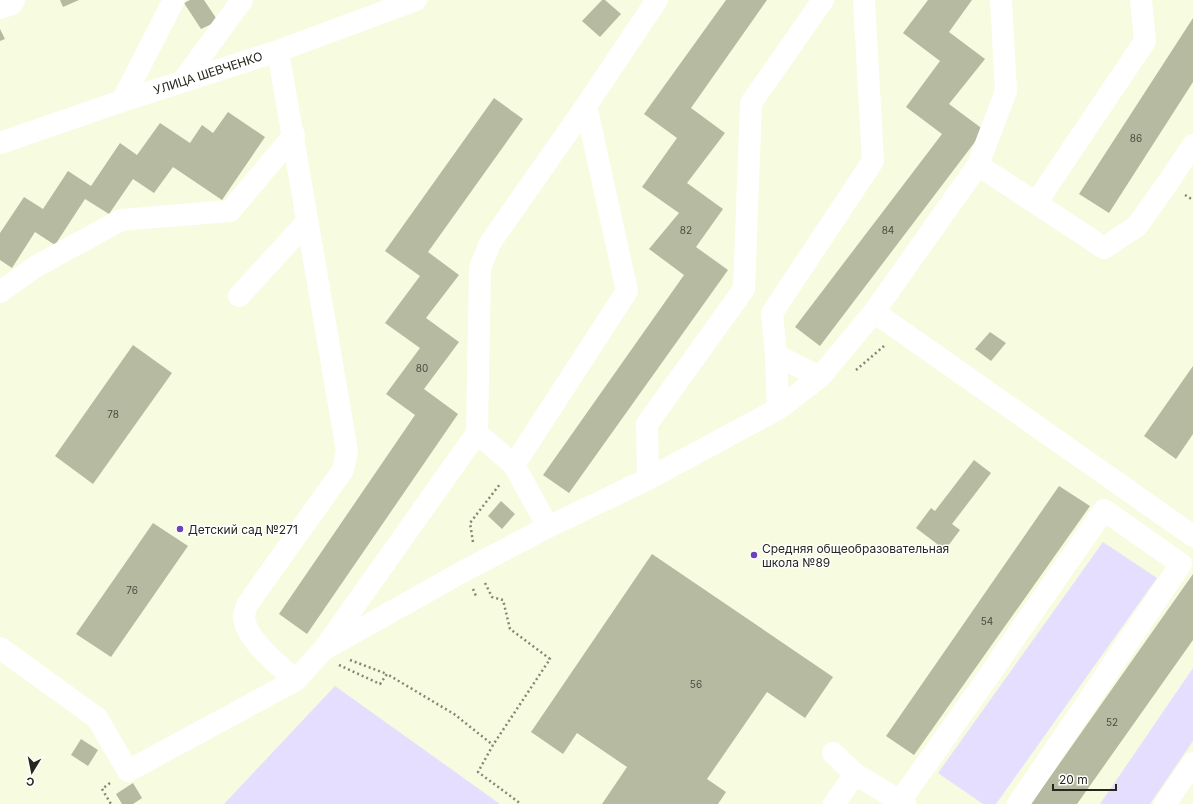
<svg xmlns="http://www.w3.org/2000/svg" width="1193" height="804" font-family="Inter,sans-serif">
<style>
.green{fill:#e6deff}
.building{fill:#b6baa0}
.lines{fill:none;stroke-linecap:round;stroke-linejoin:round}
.path{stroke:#848775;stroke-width:2.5;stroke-dasharray:2 3;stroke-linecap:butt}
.minor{stroke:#fff;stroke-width:22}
.poi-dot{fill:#6d41b9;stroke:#fff;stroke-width:1.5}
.labels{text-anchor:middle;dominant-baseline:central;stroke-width:3;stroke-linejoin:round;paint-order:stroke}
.number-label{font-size:10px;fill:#4a4c3e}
.street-label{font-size:12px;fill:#26271d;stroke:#fff}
.poi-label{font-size:12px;fill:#26271d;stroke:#fff;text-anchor:start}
</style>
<rect width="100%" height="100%" fill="#f7fbe0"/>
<path class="green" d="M1103,542L1157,578L996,804H983L938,773Z
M1193,668V741L1150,804H1100Z
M335,686L500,804H224Z"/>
<path class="building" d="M60,0H79L63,7Z
M190,0H204L218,21L201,29L184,3Z
M602,0H605L621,14L600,37L582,21Z
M726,0H767L691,108L725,133L687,183L723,209L696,247L728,270L569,493L543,475L684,275L649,249L679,213L642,187L677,138L644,114Z
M928,0H972L949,32L985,59L949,104L984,130L820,346L795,327L942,134L906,107L940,61L903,33Z
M1193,18V82L1109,213L1079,194Z
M0,29L5,39L0,41Z
M494,98L523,119L428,252L459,275L426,318L459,342L424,389L458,414L307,634L279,614L415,415L386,394L420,348L385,323L420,276L385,251Z
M228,112L265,137L222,200L173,167L154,193L133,179L109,214L85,199L55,245L35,232L12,268L0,260V233L24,197L43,209L68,171L91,186L120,143L137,155L160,123L190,143L202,125L213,133Z
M990,332L1006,343L991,361L975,349Z
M133,345L172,373L93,484L55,456Z
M1193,366V434L1176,459L1144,436Z
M974,460L991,473L952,524L960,530L945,550L916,528L931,508L935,511Z
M1059,486L1090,506L914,755L886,736Z
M501,501L515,514L502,529L488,516Z
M153,523L188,546L111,657L76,634Z
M652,554L833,677L805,718L767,692L707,779L726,792L718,804H602L627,767L577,733L563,754L531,732Z
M1193,574V640L1077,804H1031Z
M81,739L98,750L88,766L71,755Z
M133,783L142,798L133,804H122L116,794Z"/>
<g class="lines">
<path class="path" d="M1185,195L1193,200
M856,370L884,346
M473,542L470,523L500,484
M485,583L492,597L503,600L510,629L550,659L493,745L478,772L521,804
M473,589L476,596
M350,660L387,674
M339,665L380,684L387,674L454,714L493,745
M110,783L102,789L111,804"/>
<path class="minor" d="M0,8L12,4L14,0
M278,51L347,451L343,470L247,605C246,608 244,613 244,617C245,639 280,667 296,680L323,650L464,571L548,527L648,479L778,409L820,377L874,312L978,165L1006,91L1001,0
M183,81L242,0
M122,101L174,0
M0,143L122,101L278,51L416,0
M978,165L1104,248L1137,226L1167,184L1193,145
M1036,203L1145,41L1141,0
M0,292L35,267L121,220L230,211L294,135
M239,296L307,222
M874,312L1193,536
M776,355L778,409
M820,377L776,355L772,313L873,161L864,0
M514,465L627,291L586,106
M648,479L647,424L744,289L751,103L823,0
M548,527L514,465L477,433L480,268L490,243L586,106L657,0
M326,646L477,433
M0,648L97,718L128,771L296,680
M998,662L1104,510L1181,564L1018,804
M833,753L855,774L905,804
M834,804L855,774
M898,804L995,667
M1165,804L1193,763"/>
</g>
<g class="poi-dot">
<circle cx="180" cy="529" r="4"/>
<circle cx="754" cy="555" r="4"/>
</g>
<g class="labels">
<g class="number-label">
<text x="1136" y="138">86</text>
<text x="686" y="230">82</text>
<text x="888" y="230">84</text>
<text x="422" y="368">80</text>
<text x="113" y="414">78</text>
<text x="132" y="590">76</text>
<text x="987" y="621">54</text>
<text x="696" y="684">56</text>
<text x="1112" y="722">52</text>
</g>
<g class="street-label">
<text transform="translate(208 73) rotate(-18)">УЛИЦА ШЕВЧЕНКО</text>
</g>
<g class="poi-label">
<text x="188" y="529">Детский сад №271</text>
<text x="762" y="548">Средняя общеобразовательная<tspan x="762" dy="14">школа №89</tspan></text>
</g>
</g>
<g transform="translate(32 772) rotate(190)" stroke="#ffffff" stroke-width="3" paint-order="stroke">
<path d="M0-3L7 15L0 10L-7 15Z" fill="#26271d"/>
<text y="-6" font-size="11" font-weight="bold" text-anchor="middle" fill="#26271d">С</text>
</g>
<path d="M1053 784v6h63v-6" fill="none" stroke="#26271d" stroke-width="2"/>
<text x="1059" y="784" font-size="12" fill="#26271d" stroke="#ffffff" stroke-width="3" paint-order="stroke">20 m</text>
</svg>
